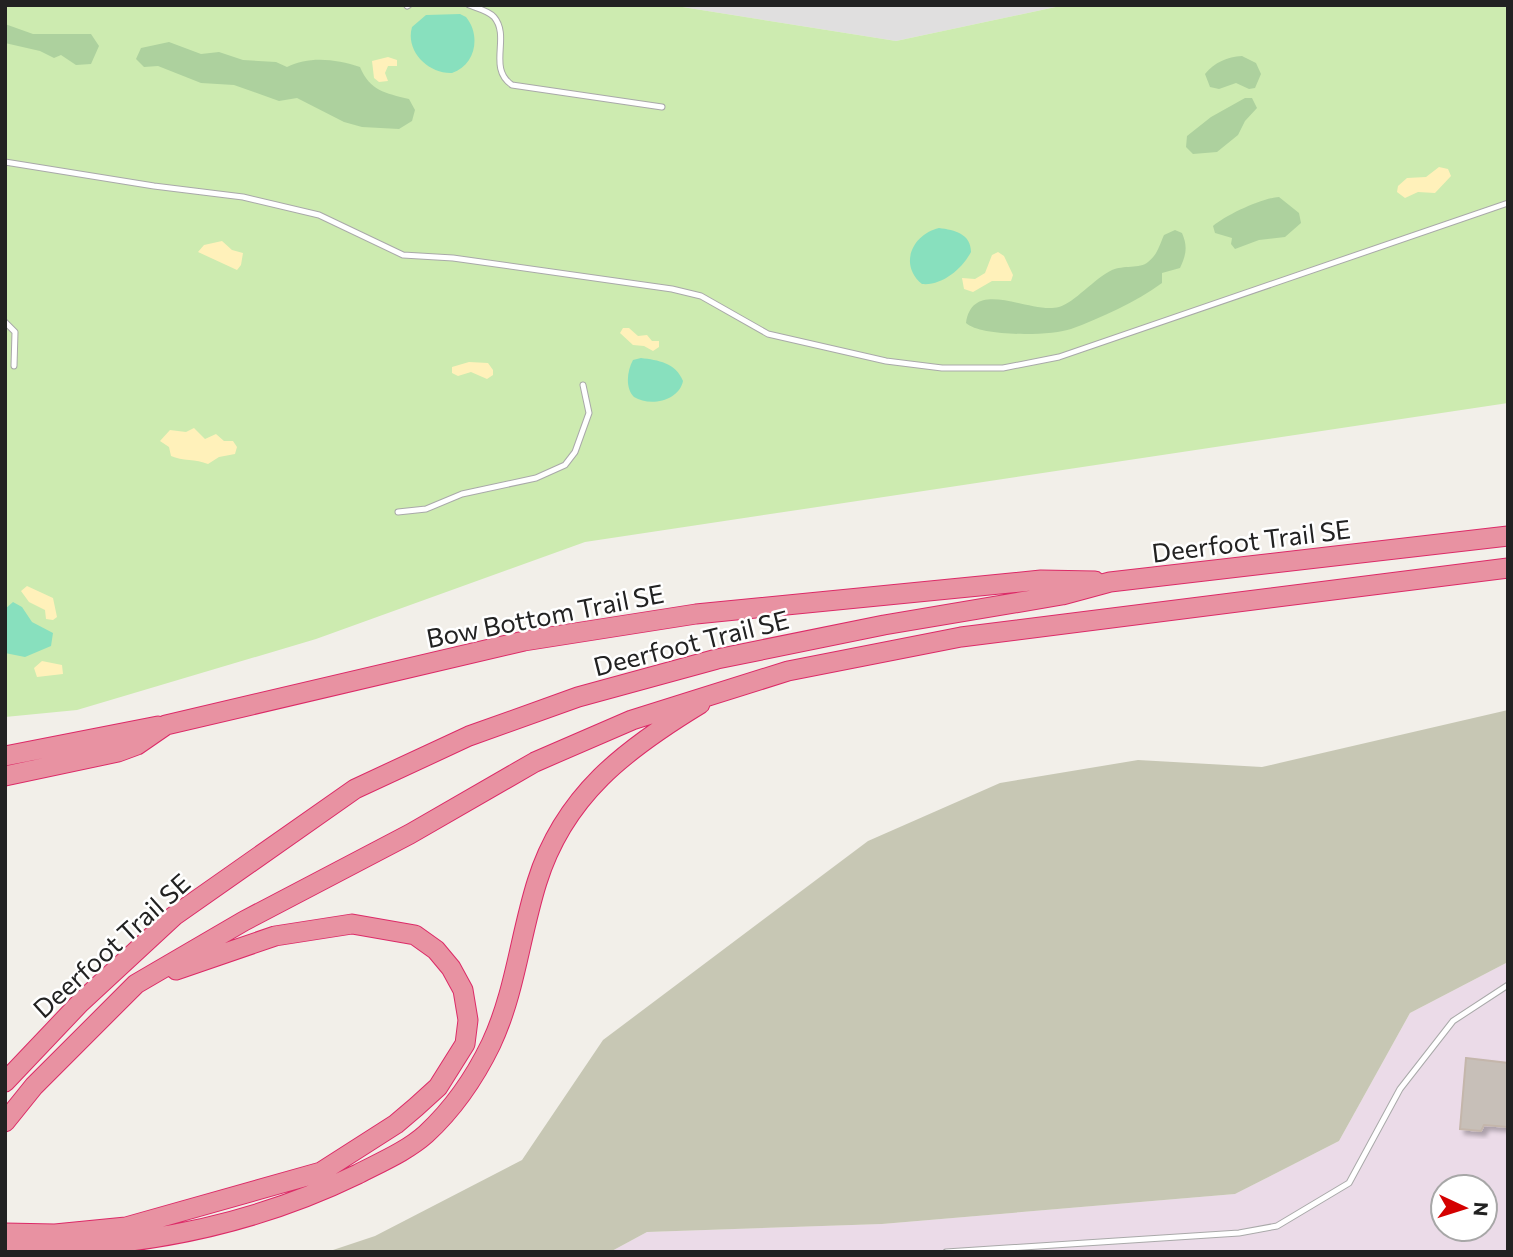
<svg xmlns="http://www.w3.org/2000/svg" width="1513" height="1257" font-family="Commissioner,sans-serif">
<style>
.residential{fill:#e0dfdf}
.industrial{fill:#ebdbe8;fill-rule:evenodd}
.construction{fill:#c7c7b4}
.grass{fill:#cdebb0}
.forest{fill:#add19e}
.sand{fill:#fff1ba}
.pitch{fill:#88e0be}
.building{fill:#c7bfb8;stroke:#c4b6ab;stroke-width:2;filter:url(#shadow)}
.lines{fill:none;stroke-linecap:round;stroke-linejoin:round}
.service-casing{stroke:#a9a9a9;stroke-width:7}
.motorway-casing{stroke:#dc2a67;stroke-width:21}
.service{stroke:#fff;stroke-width:5}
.motorway{stroke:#e892a2;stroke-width:19}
.labels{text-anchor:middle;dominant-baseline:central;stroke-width:5;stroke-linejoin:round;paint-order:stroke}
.street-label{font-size:26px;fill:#222;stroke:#fff}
</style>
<defs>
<filter id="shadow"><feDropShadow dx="4.5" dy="4.5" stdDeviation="2" flood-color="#0004"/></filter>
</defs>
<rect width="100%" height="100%" fill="#f2efe9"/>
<path class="residential" d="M670,5H1065L896,41Z"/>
<path class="industrial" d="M1508,962V1252H610L647,1232L882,1224L1235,1194L1339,1141L1410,1013ZM1443,1187H1485V1229H1443Z"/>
<path class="construction" d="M1508,710V962L1410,1013L1339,1141L1235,1194L882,1224L647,1232L610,1252H327L375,1236L522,1160L603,1040L868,841L1000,783L1138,760L1262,767Z"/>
<path class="grass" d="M5,5H670L896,41L1065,5H1508V403L585,542L316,639L77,710L5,717Z"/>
<path class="forest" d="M5,24L33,34H91L99,46L91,64L76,65L61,55L54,58L40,51L5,43Z
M169,42L201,54L219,52L243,60L276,62L287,67C309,56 336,59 360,67C370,91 385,93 409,99L415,110L412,121L399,129L362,127L344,122L297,98L279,101L234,85L201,83L158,66L144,67L136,59L141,48Z
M1242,56L1256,63L1261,74L1255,88L1249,89L1236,83L1219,89L1210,87L1205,74C1215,62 1227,57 1242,56Z
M1245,98H1252L1257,108L1245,121L1238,135L1217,152L1193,154L1186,147L1187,136L1211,117Z
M1279,197L1299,213L1301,223L1285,237L1259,240L1235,249L1231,244L1232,238L1215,233L1213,226C1226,215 1262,198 1279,197Z
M1175,230L1182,233C1188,247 1186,255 1180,268L1162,273V283C1136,302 1101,318 1071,329C1051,336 981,337 966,323C973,276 1030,315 1059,307C1074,303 1095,278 1112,270C1123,265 1140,269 1148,262C1158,254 1159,246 1164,235Z"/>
<path class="sand" d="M388,57L397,60V66H388L385,73L388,81L379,82L374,78L372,61Z
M1439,167L1448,169L1451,176L1435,193L1418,192L1405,198L1397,192L1398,186L1407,178L1426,177Z
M222,241L232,250L243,253L241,265L237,270L198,252L204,245Z
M998,252L1004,256L1013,275L1011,281H992L973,292L964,289L962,278L975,279L985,273L992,255Z
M623,328H629L638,336L647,335L652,341H659V347L653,351L644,346L633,345L620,333Z
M469,362L488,363L493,370V375L487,379L471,372L458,376L452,373V367Z
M194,428L205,439L216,434L224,441H233L237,447L235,454L219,457L208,464C196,459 182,461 171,456L169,447L160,441L170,430L186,432Z
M27,586L53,598L57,617L53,620L46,619L45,610L29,602L21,591Z
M42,661L62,665L63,674L37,677L34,668Z"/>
<path class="pitch" d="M460,14L466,17C481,35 476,65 452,73C428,74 405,51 412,27L426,15Z
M939,228C955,230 971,234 971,252C962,269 942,286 922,284C898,264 913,234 939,228Z
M641,358C658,360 676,363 683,381C679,401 650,407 634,397C625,388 627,371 633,360Z
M13,602L22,607L32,622L53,633L51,646L25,657L5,653V609Z"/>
<path class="building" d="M1466,1058L1508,1063V1127L1484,1125L1481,1131L1460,1129Z"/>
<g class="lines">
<defs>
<path id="service" d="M469,5C477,8 489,11 494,17C511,37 487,68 512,85L662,107
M407,6L409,5
M5,162L154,186L243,197L319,215L403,255L453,258L672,289L701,296L768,334L886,361L942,368H1003L1059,357L1508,203
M5,322L15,332L14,366
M398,512L426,509L462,494L536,478L565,465L575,452L589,413L583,385
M946,1252L1239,1233L1277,1226L1349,1183L1400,1089L1453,1021L1508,985"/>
<path id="motorway" d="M5,756L158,726
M5,776L118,752L137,745L166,725L524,641L696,614L1041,580L1095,581
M5,1082L80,1003L174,916L355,789L469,736L578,697L717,659L884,625L1062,595L1110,582L1508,536
M5,1122L34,1086L136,984L244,921L410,834L535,762L632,720L788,671L961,637L1508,568
M5,1233L55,1234L126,1227L321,1172L396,1124L416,1107L438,1087L465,1044L468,1020L463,990L451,968L436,950L415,935L352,924L275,936L176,970
M5,1248C129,1250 247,1228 358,1174C381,1162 407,1151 426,1134C453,1109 475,1077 491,1044C515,993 520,936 537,882C564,795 626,749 700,704"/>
</defs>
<use href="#service" class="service-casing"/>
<use href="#motorway" class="motorway-casing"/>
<use href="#service" class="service"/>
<use href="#motorway" class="motorway"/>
</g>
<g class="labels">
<g class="street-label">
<text transform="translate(1251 540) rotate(-7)">Deerfoot Trail SE</text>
<text transform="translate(545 615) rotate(-11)">Bow Bottom Trail SE</text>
<text transform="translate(691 642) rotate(-14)">Deerfoot Trail SE</text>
<text transform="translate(111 945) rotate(-42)">Deerfoot Trail SE</text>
</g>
</g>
<rect width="1513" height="1257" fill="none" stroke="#222222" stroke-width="14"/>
<g transform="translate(1464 1208) rotate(94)"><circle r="33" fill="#ffffff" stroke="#a7a7a7" stroke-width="2"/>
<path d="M0-5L12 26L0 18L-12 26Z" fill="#d40000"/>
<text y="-10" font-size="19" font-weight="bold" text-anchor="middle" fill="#222222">N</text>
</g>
</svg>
